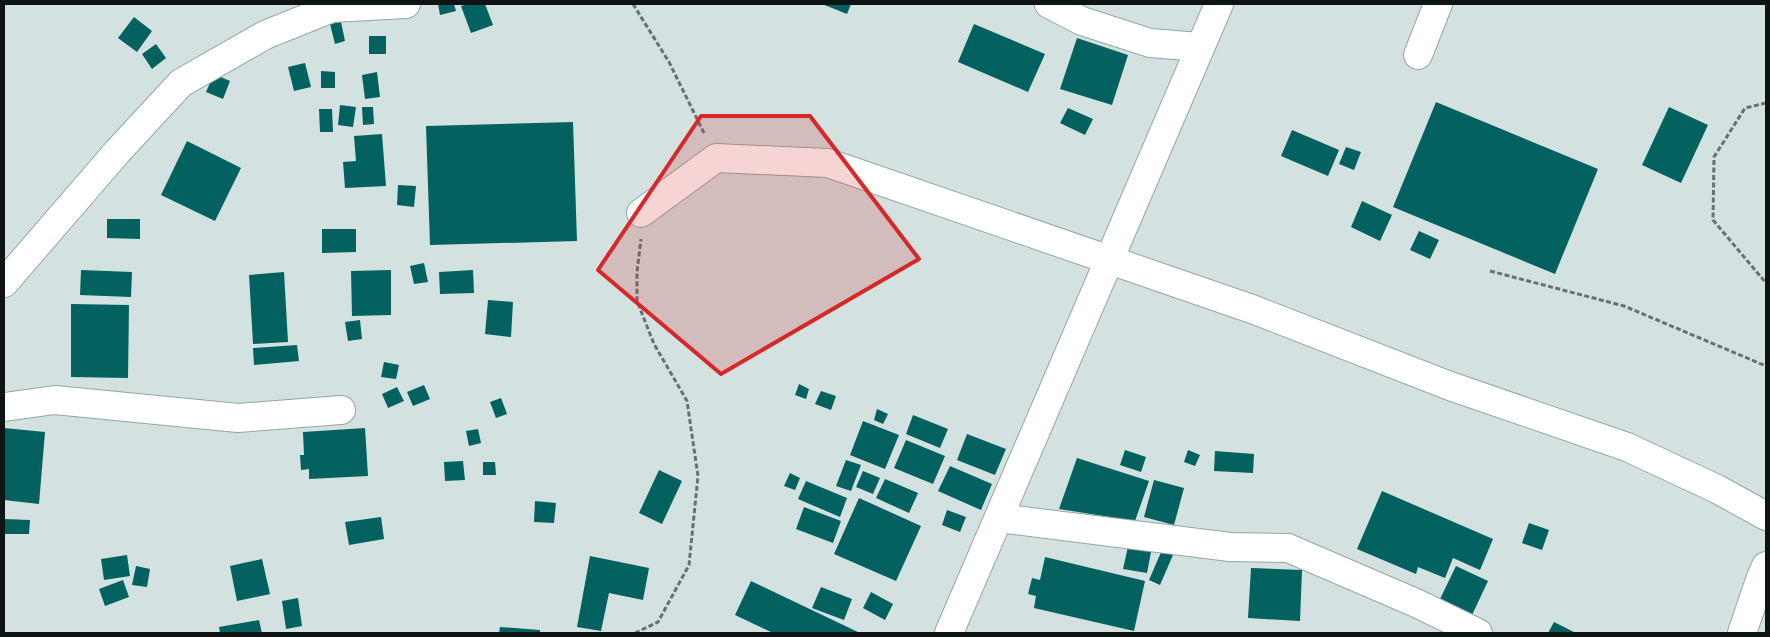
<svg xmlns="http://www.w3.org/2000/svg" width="1770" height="637" font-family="Mulish,sans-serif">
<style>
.building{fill:#03615f}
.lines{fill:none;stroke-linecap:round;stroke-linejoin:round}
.minor-casing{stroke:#96a5a4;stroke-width:30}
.path{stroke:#677170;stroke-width:3;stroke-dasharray:5 2.5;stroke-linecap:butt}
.minor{stroke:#fff;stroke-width:28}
.marked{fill:#d62828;fill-opacity:0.2;stroke:#d62828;stroke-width:4;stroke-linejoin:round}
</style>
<rect width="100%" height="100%" fill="#d3e2e1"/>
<path class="building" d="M438,4H454L456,11L440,15Z
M468,4H485L493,25L471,33L461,6Z
M822,4H851L847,14Z
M134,17L152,31L137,52L118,38Z
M341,22L345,41L335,44L330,24Z
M974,24L1045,54L1028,92L958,62Z
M369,36H386V54H369Z
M1077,38L1128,55L1112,105L1060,89Z
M156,44L166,58L152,69L142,54Z
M305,63L311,87L294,91L288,67Z
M321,71L335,72V88H321Z
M377,72L380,97L365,99L362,75Z
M214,74L230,81L223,99L206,92Z
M1436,102L1598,169L1555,274L1393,207Z
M340,105L356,107L353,127L338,125Z
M362,107H373L374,124L363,125Z
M1669,107L1708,125L1681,183L1642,165Z
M1068,108L1093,119L1085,135L1060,123Z
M319,109H332L333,132H320Z
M573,122L577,241L430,245L426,126Z
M1292,130L1339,150L1328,176L1281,156Z
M382,134L386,186L345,188L343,162L356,161L354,136Z
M187,141L241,168L215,221L161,195Z
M1346,147L1361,152L1354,170L1339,164Z
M398,185L416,186L414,207L397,205Z
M1362,201L1392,215L1380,241L1351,227Z
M107,219H140V239L107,238Z
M322,229H356V252L322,253Z
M1419,231L1439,240L1430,259L1410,250Z
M424,263L428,282L414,284L410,266Z
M81,270L132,272L131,297L80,295Z
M391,270V315L352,316L351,271Z
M473,270L474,293L440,294L439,272Z
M284,272L288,342L253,344L249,275Z
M488,300L513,302L511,337L485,334Z
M71,304L129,305L128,378L71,377Z
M360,320L362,339L348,341L345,322Z
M297,345L299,361L254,365L253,348Z
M384,362L399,365L396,379L381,377Z
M799,384L809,389L806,399L795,395Z
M424,385L430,399L413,406L407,392Z
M397,387L404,401L388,408L382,394Z
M821,391L836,396L831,410L815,404Z
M501,398L507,414L496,418L490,402Z
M877,409L888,414L883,424L874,420Z
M913,415L948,429L940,448L906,434Z
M863,421L899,435L885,469L850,455Z
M4,428L45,432L39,504L4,500Z
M365,428L368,476L309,479V469L301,470L300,455H304L303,432Z
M478,429L481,443L469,446L466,431Z
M967,434L1006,449L995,475L957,460Z
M906,440L945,456L933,484L894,468Z
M1125,450L1146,457L1141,472L1120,465Z
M1188,450L1200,455L1195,466L1184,462Z
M1215,451L1254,454L1253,473L1214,471Z
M1077,458L1149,481L1135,521L1059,509Z
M846,460L861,465L851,491L836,486Z
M463,461L465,480L445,481L444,462Z
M483,462H495L496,475H483Z
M950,466L992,484L981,510L938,491Z
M659,470L682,481L662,524L639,513Z
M863,471L880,478L873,494L856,487Z
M790,473L800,478L795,490L784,486Z
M885,479L918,493L909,513L876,498Z
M1154,480L1184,488L1174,525L1144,517Z
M806,481L847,498L840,517L798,499Z
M1382,491L1493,539L1480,570L1453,558L1445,578L1418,567L1416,574L1357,549Z
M859,498L921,526L896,581L834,554Z
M535,501L556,503L554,523L534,522Z
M804,507L841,521L833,543L796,529Z
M947,510L966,517L960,532L942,525Z
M381,517L384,539L349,545L345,522Z
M5,519L30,520L29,534H4Z
M1529,523L1549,530L1542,550L1522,543Z
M1129,542L1152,547L1147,573L1123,569Z
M1165,543L1176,548L1160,585L1149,580Z
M127,555L130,576L104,580L101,559Z
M590,556L649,568L643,600L609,593L601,631L577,627Z
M1045,557L1145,581L1134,631L1034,608L1036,596L1028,594L1032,578L1040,580Z
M262,559L270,594L237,601L230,566Z
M136,566L150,569L147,587L132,585Z
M1456,566L1488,581L1472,615L1440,599Z
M1251,568L1302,570L1300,621L1248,618Z
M123,580L129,597L105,606L99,589Z
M751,581L860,633H773L735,615Z
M821,587L852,599L844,620L812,608Z
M871,592L893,604L885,620L863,608Z
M298,598L302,626L286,629L282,601Z
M259,620L262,633H220L219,627Z
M1554,622L1574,632L1573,633H1548Z
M500,627L540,630V633H499Z"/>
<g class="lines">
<defs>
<path id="minor" d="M1049,4L1082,21L1150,43L1200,47
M1418,55L1438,4
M641,213L716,158L828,163L1252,309L1450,386L1627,447L1717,489L1766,516
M4,283L118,151L181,83L265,35L332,8L406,4
M4,407L55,400L238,418L341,410
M999,518L1230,547L1288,548L1416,603L1478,633
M949,633L1219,4
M1742,633L1761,577L1766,566"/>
</defs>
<use href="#minor" class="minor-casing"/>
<path class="path" d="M633,4L669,62L704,133
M1766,103L1745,108L1714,157L1713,220L1766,283
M1490,271L1624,306L1766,366
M635,633L658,622L689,565L698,476L687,401L654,344L637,301V272L641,239"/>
<use href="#minor" class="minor"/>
</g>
<path class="marked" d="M701,116H810L919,259L721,374L598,270Z"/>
<rect width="1770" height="637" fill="none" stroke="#0e1413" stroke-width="10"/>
</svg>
